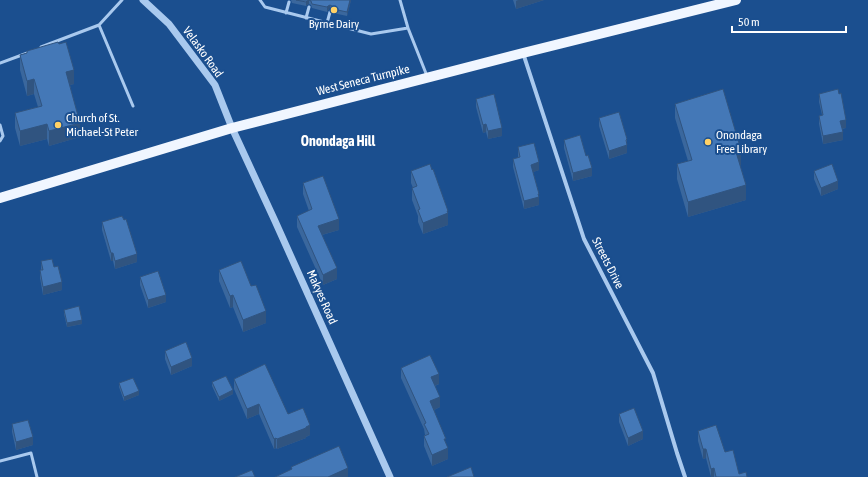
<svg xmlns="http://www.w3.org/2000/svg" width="868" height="477" font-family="'Asap Condensed',sans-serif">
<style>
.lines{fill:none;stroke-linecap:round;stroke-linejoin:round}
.service{stroke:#a9c9ee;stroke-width:3}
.minor{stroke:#a9c9ee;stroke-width:4}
.tertiary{stroke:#a9c9ee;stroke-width:7}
.primary{stroke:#f0f6ff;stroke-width:10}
.wall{fill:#3a679d}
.shaded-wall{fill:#305480}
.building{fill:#4478b7;stroke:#305480}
.poi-dot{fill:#ffd166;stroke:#1b4f8f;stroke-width:1.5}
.labels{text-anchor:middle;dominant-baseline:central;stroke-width:4;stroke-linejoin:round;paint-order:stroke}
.poi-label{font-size:12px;fill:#fff;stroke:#1b4f8f;text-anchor:start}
.street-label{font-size:12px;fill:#fff;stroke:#1b4f8f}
.quarter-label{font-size:14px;font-weight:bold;fill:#fff;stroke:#1b4f8f}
</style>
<rect width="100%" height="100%" fill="#1b4f8f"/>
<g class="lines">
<path class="service" d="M260,0L265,7L371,34L408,28L427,76
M400,0L408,28
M286,13L289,2
M306,18L309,7
M327,23L330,12
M99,25L133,106
M41,47L99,25L122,0
M0,63L30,52
M0,125L3,136L0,141
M0,461L31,453L37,477"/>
<path class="minor" d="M523,53L584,239L653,373L677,453L685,477"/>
<path class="tertiary" d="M143,0L169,24L215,85L232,128L275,221L390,477"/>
<path class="primary" d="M0,198L232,128L523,53L736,0"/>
</g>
<path class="wall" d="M291,0H351L347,16L333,13L332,10L330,9L328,10L327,12L312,8L311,5L309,4L307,5L306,6L292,3Z
M513,0H544L516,9Z
M27,51L74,84L70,85L80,137L49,146L47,139L20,146L15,128V113L38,107L34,94L27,96L20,70V55L27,53Z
M819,94L846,128L842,129L843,140L823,144L819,124V116L822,115L819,102Z
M476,99L502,136L488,139L486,132L483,133L476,107Z
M675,104L741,165H740L746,200L688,217L677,179V164L688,161L675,118Z
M599,118L627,139V153L609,159L599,126Z
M564,140L586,156L592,176L573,181L564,148Z
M518,147L539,170L533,172L539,194V205L524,209L513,167V159L518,158Z
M432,170L448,222V225L423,234L418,222V216L412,200V188H413L411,183V171Z
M814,171L838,189L821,196L814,179Z
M303,183L339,230L322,235L337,279L323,285L297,227V216L309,211L303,194Z
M102,222L137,262L115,269L113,261H111L102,230Z
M41,261L54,267L62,290L43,295L40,278V270H41Z
M219,270L251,286L266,323L243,332L233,307L230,308L219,281Z
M140,277L166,302L148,308L140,285Z
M64,310L82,324L67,327L64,314Z
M165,351L192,366L171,375L165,359Z
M401,368L439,384L435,386L440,407L434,410L446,444L448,459L432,466L424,446V436L425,435L424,429L401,378Z
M234,379L288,414L310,435L306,437V438L277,449L276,448L274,449L259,414L247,419L234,389Z
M212,382L233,394L219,401L212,386Z
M119,383L139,395L124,401L119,387Z
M619,414L643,439L628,446L619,422Z
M12,424L33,445L16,450L12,432Z
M698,431L725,452L739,474L747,477H711L706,458L703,459L698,441Z"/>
<path class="shaded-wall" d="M309,0V4L307,5L306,6V2L307,1Z
M350,0H351L347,16V12Z
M518,0H544L516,9V1Z
M330,5V9L328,10L327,12V7L328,6Z
M74,70V84L66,86V72Z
M34,79V94L27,96V81Z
M846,120V128L840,129V121Z
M80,123V137L49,146V131Z
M47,124V139L20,146V131Z
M486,124V132L483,133V125Z
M502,128V136L488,139V131Z
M843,132V140L823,144V136Z
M627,145V153L609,159V151Z
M741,150V165L736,166V152Z
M539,162V170L531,173V165Z
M592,168V176L573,181V173Z
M838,181V189L821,196V188Z
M746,185V200L688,217V202Z
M538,194H539V205L524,209V201Z
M448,211V225L423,234V223Z
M339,219V230L318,236V226Z
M111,253H113V261H111Z
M137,254V262L115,269V261Z
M337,268V279L323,285V275Z
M62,282V290L43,295V287Z
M166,295V302L148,308V300Z
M233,295V307L230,308V296Z
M266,311V323L243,332V320Z
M82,320V324L67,327V323Z
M192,358V366L171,375V367Z
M439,374V384L431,387V377Z
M233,390V394L219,401V397Z
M139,391V395L124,401V397Z
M440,397V407L430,412V401Z
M259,404V414L247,419V409Z
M310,425V435L306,437V438L277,449V439Z
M643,431V439L628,446V438Z
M33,437V445L16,450V442Z
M276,438V448L274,449V439Z
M448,448V459L432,466V455Z
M703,449H706V458L703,459Z
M348,468V477H328Z
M714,468V477H711V469Z"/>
<path class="building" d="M296,0H309L307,1L306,2Z
M309,0H350L347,12L333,9L332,6L330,5L328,6L327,7L312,4L311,1Z
M58,42L59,44L66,42L74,70L66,72L80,123L49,131L47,124L20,131L15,113L42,106L34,79L27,81L20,55L27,53V51Z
M723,89L741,150L736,152L746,185L688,202L677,164L692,160L675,104Z
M838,89L839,94L841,93L846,120L840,121L843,132L823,136L819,116L823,115L819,94Z
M494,94L502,128L488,131L486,124L483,125L476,99Z
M619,112L627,139L626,140L627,145L609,151L599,118Z
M580,135L586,156L588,155L592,168L573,173L564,140Z
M534,143L539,162L531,165L539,194H538L539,197L524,201L513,159L520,157L518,147Z
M430,164L432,170L433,169L448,211H447L448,213L423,223L418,210L420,209L412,188L417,186L411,171Z
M832,164L838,181L821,188L814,171Z
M323,176L339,219L318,226L337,268L323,275L297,216L312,209L303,183Z
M122,216L124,220L126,219L137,254L115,261L113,253H111L102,222Z
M52,259L54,267L58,266L62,282L43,287L40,270H43L41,261Z
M241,261L251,286L256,285L266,311L243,320L233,295L230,296L219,270Z
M158,271L166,295L148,300L140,277Z
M79,306L82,320L67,323L64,310Z
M186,342L192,358L171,367L165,351Z
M430,355L439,374L431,377L440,397L430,401L446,439H444L448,448L432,455L424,436L429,434L424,424L426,423L401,368Z
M265,364L288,414L303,408L310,425L306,427V428L277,439L276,438L274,439L259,404L247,409L234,379Z
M226,376L233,390L219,397L212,382Z
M133,378L139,391L124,397L119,383Z
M634,408L643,431L628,438L619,414Z
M28,420L33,437L16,442L12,424Z
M716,425L725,452L733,450L739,474L746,472L747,477H716L714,468L711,469L706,449H703L698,431Z
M339,446L348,468L328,477H275L292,469L291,467Z
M471,467L474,477H447Z
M252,470L255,477H235Z"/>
<g class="poi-dot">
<circle cx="334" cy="10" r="4"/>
<circle cx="58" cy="125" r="4"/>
<circle cx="708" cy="142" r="4"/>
</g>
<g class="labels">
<g class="poi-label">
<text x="334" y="24" text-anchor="middle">Byrne Dairy</text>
<text x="66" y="118">Church of St.<tspan x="66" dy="14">Michael-St Peter</tspan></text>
<text x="716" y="135">Onondaga<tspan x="716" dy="14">Free Library</tspan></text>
</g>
<g class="street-label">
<text transform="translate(203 52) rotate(54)">Velasko Road</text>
<text transform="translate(363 80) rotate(-14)">West Seneca Turnpike</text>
<text transform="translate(608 263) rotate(63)">Streets Drive</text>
<text transform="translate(322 297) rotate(66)">Makyes Road</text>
</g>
<g class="quarter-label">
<text x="338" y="141">Onondaga Hill</text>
</g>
</g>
<path d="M732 26v6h114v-6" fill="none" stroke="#ffffff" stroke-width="2"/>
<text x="738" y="26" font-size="12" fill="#ffffff" stroke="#1b4f8f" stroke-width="3" paint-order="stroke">50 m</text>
</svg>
